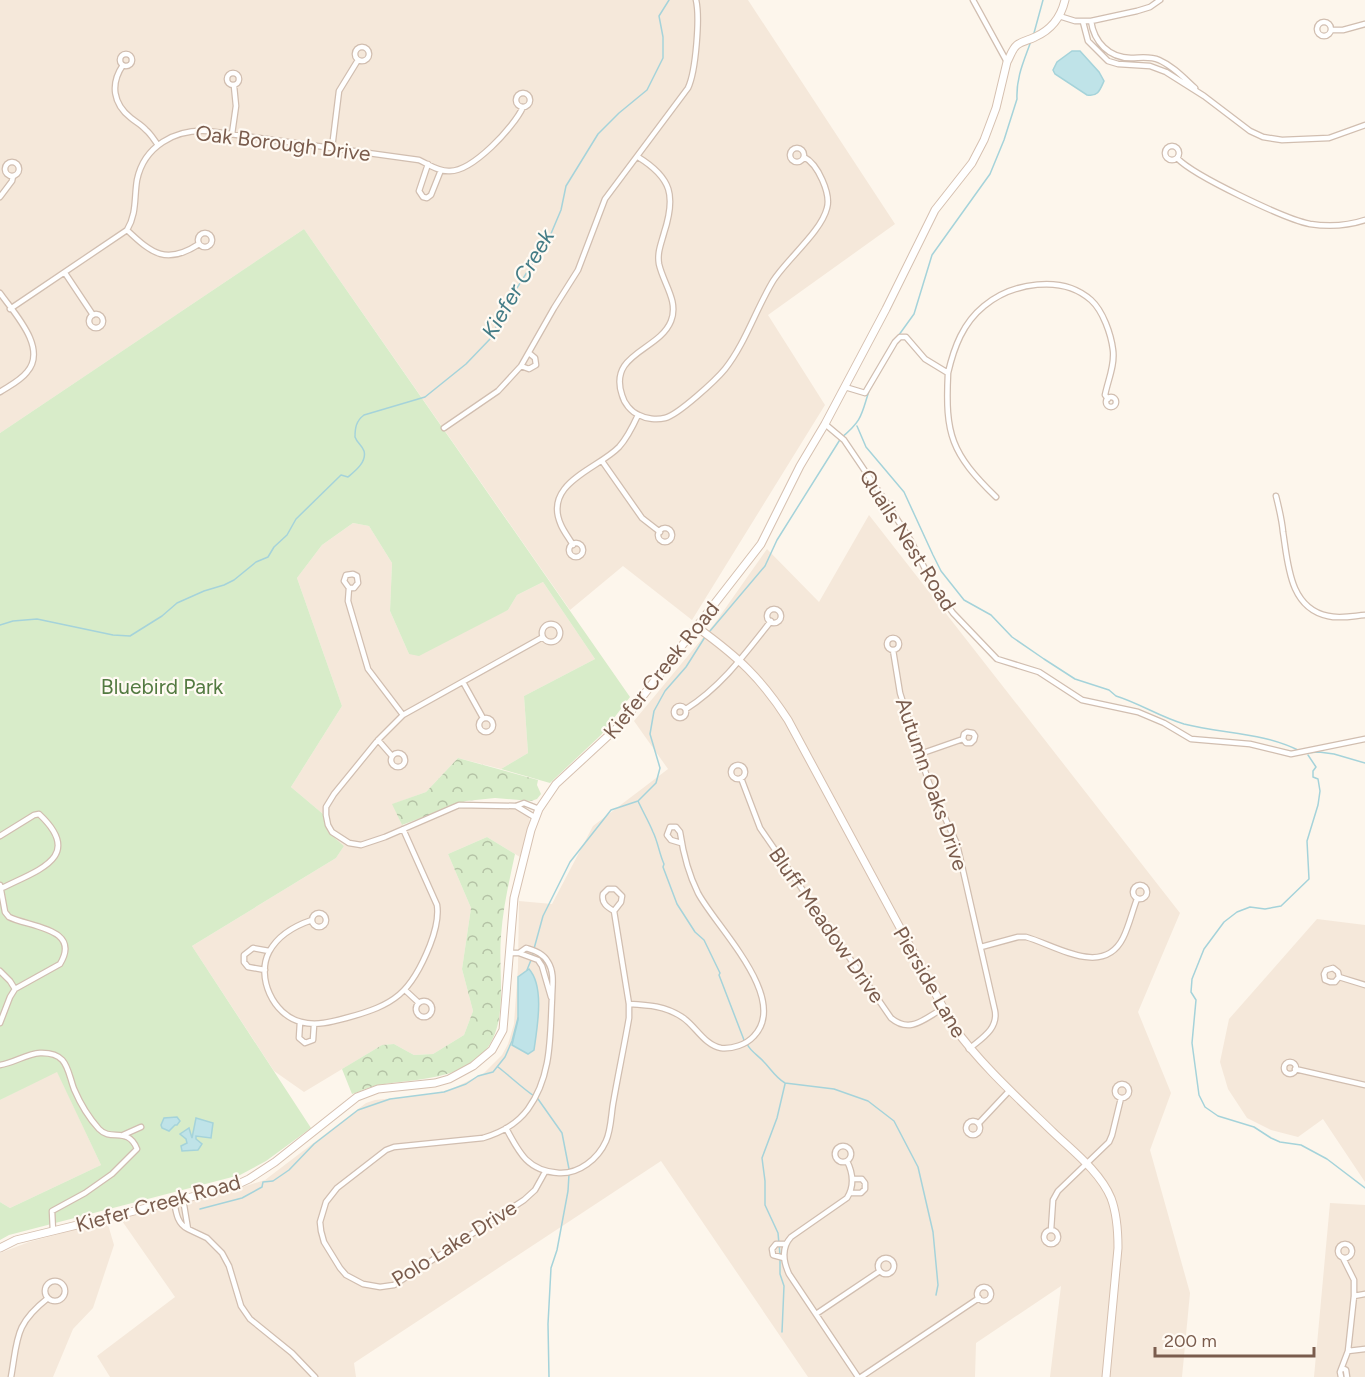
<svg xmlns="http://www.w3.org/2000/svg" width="1365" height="1377" font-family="Figtree,sans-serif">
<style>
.residential{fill:#f5e8da}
.forest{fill:url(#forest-crowns)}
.park{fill:#d8ecc9}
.water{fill:#bfe3e8;stroke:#a5d3da;stroke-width:1.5}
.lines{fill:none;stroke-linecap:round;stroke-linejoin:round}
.stream{stroke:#a5d3da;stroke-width:1.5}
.street-casing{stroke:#d1beb0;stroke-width:7}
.secondary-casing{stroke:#d6c0b0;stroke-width:9}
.street{stroke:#fff;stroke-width:4.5}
.secondary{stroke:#fff;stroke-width:7}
.labels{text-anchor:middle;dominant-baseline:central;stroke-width:4.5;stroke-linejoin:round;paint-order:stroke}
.street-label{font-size:21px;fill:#7a5c4d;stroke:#fffaf3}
.park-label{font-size:21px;fill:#537a41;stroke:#fffaf3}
.water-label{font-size:22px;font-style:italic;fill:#437c86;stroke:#fffaf3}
</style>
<defs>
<pattern id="forest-crowns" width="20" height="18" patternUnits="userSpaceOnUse" patternTransform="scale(1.5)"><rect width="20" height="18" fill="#d8ecc9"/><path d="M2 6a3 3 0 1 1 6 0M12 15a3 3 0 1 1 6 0" fill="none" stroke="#b4c2a5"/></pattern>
</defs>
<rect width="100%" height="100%" fill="#fdf6ec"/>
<path class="residential" d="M0,0H748L895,224L768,315L825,405L692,620L623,566L570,610L304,229L0,433Z
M869,515L1180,913L1138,1012L1171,1093L1150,1150L1190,1293L1182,1377H1050L1061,1286L976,1343L975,1377H808L661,1161L354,1363L356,1377H110L97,1356L175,1297L120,1218L214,1196L265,1180L366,1103L375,1100L432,1094L452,1089L484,1073L502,1055L508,1044L514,1024L518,967L519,901L552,904L593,826L668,769L634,721L715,623L767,549L819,602Z
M353,523L369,526L392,563L390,611L409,654L508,610L517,595L543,582L595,659L524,696L528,753L501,769L458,758L426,792L393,804L405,832L453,810L465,808L492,807L519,809L528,815L530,821L520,857L487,837L448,854L471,908L462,969L473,1011L464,1035L433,1054L414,1055L394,1044L382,1045L304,1092L274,1071L192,946L336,858L344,846L328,832L323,814L291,787L342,706L297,578L322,545Z
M1317,919L1365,925V1182L1323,1119L1298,1137L1271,1130L1247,1118L1228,1089L1220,1062L1229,1019Z
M57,1071L101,1165L10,1208L0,1202V1100Z
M1330,1203L1365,1205V1377H1314Z
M107,1221L114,1245L93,1308L73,1329L53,1377H0V1253L29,1242Z"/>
<path class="forest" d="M458,758L538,780L537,785L541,794L537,799L531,801L495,798L466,801L402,825L392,804L426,792Z
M487,837L515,854C509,882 503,908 501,936C497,984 516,1046 459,1070C432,1081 402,1080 374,1086C367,1088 359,1092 352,1094L342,1069L382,1045L394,1044L414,1055L433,1054L464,1035L473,1011L462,969L471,908L448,854Z"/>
<path class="park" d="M304,229L630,697L601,735L550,783L501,769L528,753L524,696L595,659L543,582L517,595L508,610L419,656L409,654L390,611L392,563L369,526L353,523L322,545L297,578L342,706L291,787L323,814L328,832L344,846L336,858L192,946L311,1128L266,1161L240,1175L9,1235L0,1240V1202L10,1208L101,1165L57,1072L0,1100V433Z"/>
<path class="water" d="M1072,51H1080L1099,72L1104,81C1100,90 1098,97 1087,95L1055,74L1053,70L1057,62Z
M529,969C545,987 537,1028 534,1050L528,1054L512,1045L518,1020V977Z
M177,1117L180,1121L177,1125H175L169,1131L162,1128L161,1125L164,1118Z
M196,1118L213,1123L211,1138L196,1136V1139L202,1144L198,1150L182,1151L181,1146L187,1143L186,1139L180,1134L189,1128L192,1138Z"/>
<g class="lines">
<path class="stream" d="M1034,33L1043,0
M896,339L914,314L932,255L990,174L1004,140L1017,99C1016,77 1024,61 1031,41
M857,426L866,447L904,492L933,555L941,571L964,600L991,615L1012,637L1044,659L1075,679L1109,690L1116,696C1139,703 1160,717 1184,724C1223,734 1263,732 1300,751
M0,625L13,621L37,619L113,635L130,636L162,616L177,603L204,591L224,585L234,580L256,562L268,557L274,547L287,535L296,519L341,475L348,477C355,471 367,462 364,451C362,445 357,443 355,437C355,428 356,421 364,415L425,397L466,364L490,339L510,299L550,236L561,210L566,186L598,134L619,113L647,90L663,58V37L659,16L669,0
M710,631L765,566L777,540L841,438C864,419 861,414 870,388
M1305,753L1319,752L1334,754L1365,763
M1308,755L1316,767L1313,771V777L1318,779L1320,791L1318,805L1307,841L1309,879L1281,906L1265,909L1250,907L1237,912L1224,922L1204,949L1192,979L1191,992L1196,1000L1192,1043L1199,1095L1205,1107L1218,1116L1254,1127L1271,1138L1280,1142L1301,1145L1327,1159L1365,1188
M638,801C643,812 649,822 653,832C658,842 659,853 664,864L663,867L677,904L695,932L704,940L720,973L719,975L744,1040
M532,956L543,916L570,862L611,810L638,801L656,783L660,768L650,734L654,711L665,691L686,667L705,637
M527,970L531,960
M747,1044C751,1052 758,1055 764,1062C771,1069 775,1077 785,1083L834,1089L868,1101L894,1121L918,1167L933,1232L938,1285L936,1295
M498,1067C511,1077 521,1087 534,1096
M538,1099L562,1133L569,1169
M200,1209L242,1198L262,1187L263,1182L273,1181L289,1170L314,1144L358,1110L390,1099L444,1092L466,1084L478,1076L493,1072L505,1057L512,1041L518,1018
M780,1255L778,1233L765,1205V1181L762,1158L777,1118L785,1084
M780,1260V1274L784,1286L782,1332
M549,1377L548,1324L551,1268L557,1250L568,1191L569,1174"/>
<defs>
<path id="street" d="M973,0L1007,62
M1059,16L1075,21H1091L1137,11L1150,7L1160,0
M1091,21C1094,42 1109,58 1131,58C1140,58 1150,56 1159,60C1173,66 1184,78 1195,88
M1317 29a7 7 0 1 1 14 0a7 7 0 1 1-14 0Z
M1083,22L1088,41L1108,61L1118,64L1150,66L1166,72L1204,96L1250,131L1263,137L1282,140L1329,138L1365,125
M1331,30H1343L1365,24
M355 54a7 7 0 1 1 14 0a7 7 0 1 1-14 0Z
M120 60a6 6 0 1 1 12 0a6 6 0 1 1-12 0Z
M123,65C110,84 113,104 131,118C136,122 142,125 146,130C151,134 154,140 158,145
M227 79a6 6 0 1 1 12 0a6 6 0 1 1-12 0Z
M516 100a7 7 0 1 1 14 0a7 7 0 1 1-14 0Z
M232,134L236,106L234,86
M1165 153a7 7 0 1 1 14 0a7 7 0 1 1-14 0Z
M790 155a7 7 0 1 1 14 0a7 7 0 1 1-14 0Z
M332,148L339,91L358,60
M638,157C672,178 676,196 664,233C661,244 657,253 659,264C663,283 679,301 671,321C659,351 608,353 622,395C624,403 631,412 639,415C646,419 657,420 665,418C678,415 716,380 725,369C745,344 756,309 773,281C787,259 821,232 827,208C831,194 818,164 804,157
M1177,158C1194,176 1285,219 1310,224C1329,227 1347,226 1365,220
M5 169a7 7 0 1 1 14 0a7 7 0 1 1-14 0Z
M428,164L419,191L423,197L427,198L431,195L441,170
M0,197L12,181L13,176
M127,230C152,254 167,265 199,244
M198 240a7 7 0 1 1 14 0a7 7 0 1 1-14 0Z
M65,273L93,315
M0,293C14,313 48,348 27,372C20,381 9,386 0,392
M10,309L127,230C137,213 134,198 137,180C144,146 175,129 208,131L419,160C428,164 439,172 450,171C473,171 514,127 523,107
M89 321a7 7 0 1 1 14 0a7 7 0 1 1-14 0Z
M521,366L529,369L536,365L535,358L529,353
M948,373C945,435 951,453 996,497
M845,387L865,393L895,342L900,337H906L925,359L948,373C954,347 963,323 984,306C1012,283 1062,274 1091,300C1103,311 1111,334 1113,350C1115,365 1108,380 1105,395L1108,399
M1106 402a5 5 0 1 1 10 0a5 5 0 1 1-10 0Z
M825,424L844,440L886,502L911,541L934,587L953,613L997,659L1039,672L1082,700L1138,712L1164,723L1191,739L1250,744L1291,754L1365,739
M444,428L498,391L521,366L554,308L578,270L605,199L688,88C696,71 700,17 696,0
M602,461L642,518L660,532
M1276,496C1279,508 1282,520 1283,532C1288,563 1289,608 1328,616C1340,619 1353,616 1365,615
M658 535a7 7 0 1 1 14 0a7 7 0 1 1-14 0Z
M569 550a7 7 0 1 1 14 0a7 7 0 1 1-14 0Z
M573,545C569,538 564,532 561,525C542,483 598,469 619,447C627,438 633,426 638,415
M349,588H354L358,583L357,576L353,574L346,575L344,581L349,588L348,601L368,669L403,715
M767 616a7 7 0 1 1 14 0a7 7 0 1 1-14 0Z
M542 633a9 9 0 1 1 18 0a9 9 0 1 1-18 0Z
M887 644a6 6 0 1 1 12 0a6 6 0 1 1-12 0Z
M893,650L900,693L929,783L957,844L995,1011C998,1029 982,1038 969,1049
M463,682L483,718
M674 712a6 6 0 1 1 12 0a6 6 0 1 1-12 0Z
M686,709C721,687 745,654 771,621
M479 725a7 7 0 1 1 14 0a7 7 0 1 1-14 0Z
M378,740L392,756
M391 760a7 7 0 1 1 14 0a7 7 0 1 1-14 0Z
M920,754L963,739L966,743H971L974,740L975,736L973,733L967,732L964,734L963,739
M731 772a7 7 0 1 1 14 0a7 7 0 1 1-14 0Z
M741,778L760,828L891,1018C910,1034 924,1019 942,1009
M516,806L536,818
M539,809L524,803L516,806L459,805L385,837L361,845L349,843L332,832L328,825L326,815V807L334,794L378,740L403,715L543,637
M0,836L34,815L39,814C85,857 38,870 2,888
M0,885L5,912L9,917C29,927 82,928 60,964L15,989L10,997L0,1023
M1133 892a7 7 0 1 1 14 0a7 7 0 1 1-14 0Z
M312 920a7 7 0 1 1 14 0a7 7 0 1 1-14 0Z
M312,920C294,926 278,935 269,952C256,977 273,1015 301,1022C316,1026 331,1022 346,1018C395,1005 411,993 430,945C435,932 439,918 437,905L403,829
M981,947L1018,937H1026C1055,945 1103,978 1123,938C1129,926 1132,912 1137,899
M509,953H519L526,948C535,951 543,953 548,962C555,973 552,987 552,998C550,1036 552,1076 528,1109C517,1124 500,1133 483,1138L394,1147L386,1150L337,1188L326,1202L320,1222L321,1231L324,1242L340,1268L346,1275L363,1284L380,1287L394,1285L524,1200L535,1190L545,1172
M519,953L538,960L542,966L551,997
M265,970L248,967L244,962V955L253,948L269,951
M0,971L10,981L15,989
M1339,977L1335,982H1330L1325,980L1324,974L1326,970L1333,968L1338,972L1339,977L1365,985
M405,990L419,1003
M416 1009a8 8 0 1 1 16 0a8 8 0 1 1-16 0Z
M629,1004C649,1005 665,1006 682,1017C695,1025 704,1045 721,1048C732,1049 746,1045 754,1036C790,998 716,927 698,893C689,875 683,852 680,832L676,827H670L667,835L671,840L681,843
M300,1022L299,1038L305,1043L313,1040L314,1025
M1284 1068a6 6 0 1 1 12 0a6 6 0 1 1-12 0Z
M0,1065C14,1063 26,1054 40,1053C68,1052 67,1070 74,1089C80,1103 89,1118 99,1129C111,1142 128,1126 137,1149L112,1174L85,1193L52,1211L53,1231
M1295,1069L1365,1085
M1115 1091a7 7 0 1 1 14 0a7 7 0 1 1-14 0Z
M966 1128a7 7 0 1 1 14 0a7 7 0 1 1-14 0Z
M979,1123L1010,1090
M506,1128C519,1153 528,1171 559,1173C579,1174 598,1159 606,1141C611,1130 611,1116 613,1104C618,1075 624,1047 629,1018V1004L614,911L621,902L622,896L615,889H608L603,894C601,903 607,907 614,911
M123,1135L141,1127
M835 1154a8 8 0 1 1 16 0a8 8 0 1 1-16 0Z
M847,1161C853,1173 855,1185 847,1198L791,1237C781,1248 783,1261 789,1274L858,1377
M850,1193H861L865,1189V1183L862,1179H853
M174,1201C176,1212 177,1224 188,1229L183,1199
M188,1229L207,1238L222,1253L229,1266L241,1306L250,1319L292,1353L315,1377
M1051,1230L1053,1200L1058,1191L1109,1142L1112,1135L1121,1098
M1044 1237a7 7 0 1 1 14 0a7 7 0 1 1-14 0Z
M1338 1251a7 7 0 1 1 14 0a7 7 0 1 1-14 0Z
M784,1258L773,1255L772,1249L776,1244H785
M878 1266a8 8 0 1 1 16 0a8 8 0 1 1-16 0Z
M45 1291a10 10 0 1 1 20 0a10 10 0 1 1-20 0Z
M977 1294a7 7 0 1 1 14 0a7 7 0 1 1-14 0Z
M1354,1296L1365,1294
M816,1314L880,1271
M1348,1351L1365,1349
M1342,1368L1346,1370L1347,1377
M11,1377C18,1338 14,1325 48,1298
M861,1377L979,1298
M1341,1377L1340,1372L1348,1351L1354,1296V1280L1343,1258"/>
<path id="secondary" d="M698,628C738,657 761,678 788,720L953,1026C982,1066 1019,1099 1054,1133C1074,1152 1100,1172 1111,1198C1117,1214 1118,1231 1118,1248L1106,1377
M0,1248L16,1240L232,1187L249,1179L275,1162L357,1097L378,1089L435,1083L449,1079L473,1066L492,1050L503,1030L514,898L531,830L539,809L556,784L621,724L761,544L800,466L825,424L886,309L935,210L972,163L984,140L996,108L1007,62C1010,57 1012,49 1017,45C1022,41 1029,40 1035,37C1051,30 1061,17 1065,0"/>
</defs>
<use href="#street" class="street-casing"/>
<use href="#secondary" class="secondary-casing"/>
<use href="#street" class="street"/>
<use href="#secondary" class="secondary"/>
</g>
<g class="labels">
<g class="street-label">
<text transform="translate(283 143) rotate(7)">Oak Borough Drive</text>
<text transform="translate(908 540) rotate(58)">Quails Nest Road</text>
<text transform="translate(661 670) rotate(-51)">Kiefer Creek Road</text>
<text transform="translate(932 784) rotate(71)">Autumn Oaks Drive</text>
<text transform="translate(827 925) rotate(55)">Bluff Meadow Drive</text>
<text transform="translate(930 982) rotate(60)">Pierside Lane</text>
<text transform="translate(158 1203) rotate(-15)">Kiefer Creek Road</text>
<text transform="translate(454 1243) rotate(-32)">Polo Lake Drive</text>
</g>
<g class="park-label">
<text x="162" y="686">Bluebird Park</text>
</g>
<g class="water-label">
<text transform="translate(518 284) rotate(-60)">Kiefer Creek</text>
</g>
</g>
<path d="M1155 1347v9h159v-9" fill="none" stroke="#7a5c4d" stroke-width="3"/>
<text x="1164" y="1347" font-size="18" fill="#7a5c4d" stroke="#fffaf3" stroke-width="4.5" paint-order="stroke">200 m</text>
</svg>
